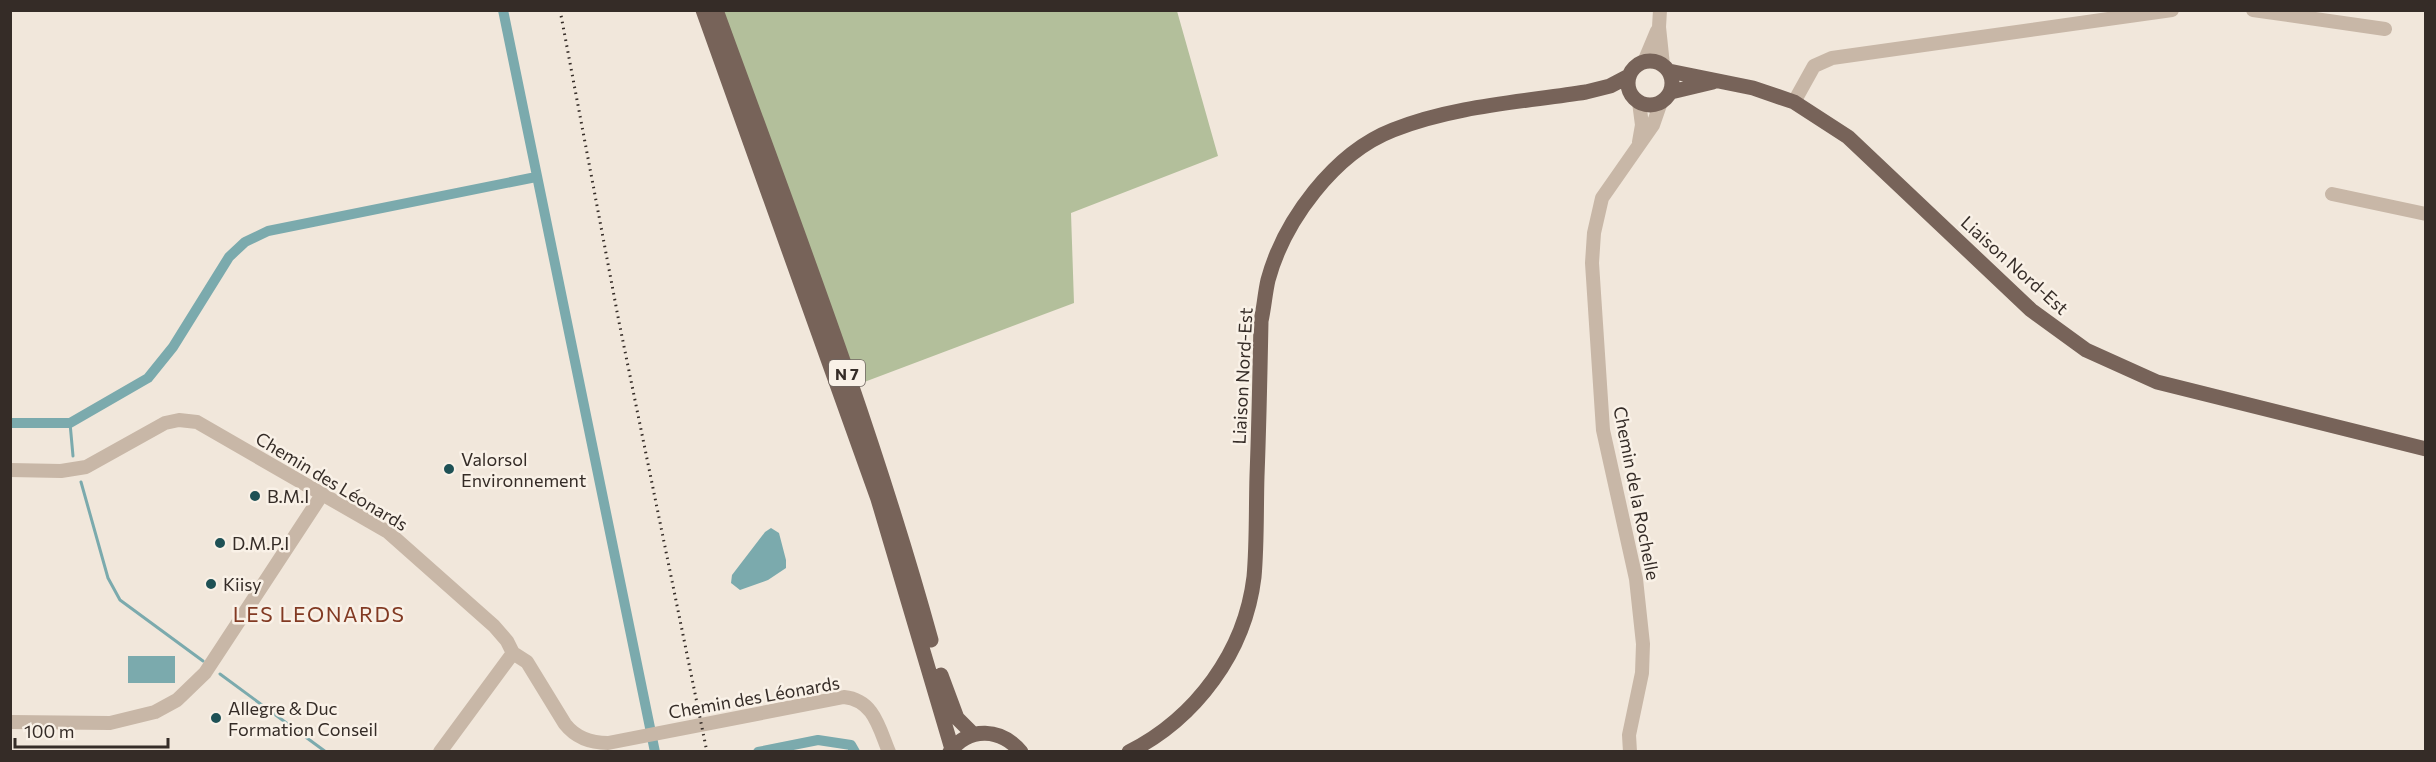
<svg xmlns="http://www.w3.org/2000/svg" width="2436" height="762" font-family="Commissioner,sans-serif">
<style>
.green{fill:#b3bf9b}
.water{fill:#7baaad}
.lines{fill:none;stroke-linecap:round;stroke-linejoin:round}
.stream{stroke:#7baaad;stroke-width:3}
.canal{stroke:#7baaad;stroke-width:10}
.minor{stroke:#c8b7a7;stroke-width:14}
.major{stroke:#776359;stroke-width:15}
.rail{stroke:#352c27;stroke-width:3;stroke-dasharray:1.5 4.5;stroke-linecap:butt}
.poi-dot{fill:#1e5155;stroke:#f9f1e7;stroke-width:2}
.labels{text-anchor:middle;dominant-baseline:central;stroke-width:5;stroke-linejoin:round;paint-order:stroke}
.shield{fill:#f9f1e7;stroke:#706761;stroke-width:1.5}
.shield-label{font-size:16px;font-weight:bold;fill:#352c27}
.street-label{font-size:18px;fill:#352c27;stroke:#f9f1e7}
.poi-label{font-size:18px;fill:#352c27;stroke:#f9f1e7;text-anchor:start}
.quarter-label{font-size:21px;letter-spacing:1.5px;fill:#823a23;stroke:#f9f1e7}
</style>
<rect width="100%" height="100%" fill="#f1e7db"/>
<path class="green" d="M721,11H1177L1218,156L1071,213L1074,303L859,384Z"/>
<path class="water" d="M771,528L779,533L786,560V568L768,580L740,590L731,583L732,575L765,532Z
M128,656H175V683H128Z"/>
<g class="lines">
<path class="stream" d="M70,423L73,456
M81,482L108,578L120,600L203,661
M220,674L326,752"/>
<path class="canal" d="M503,10L655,752
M10,423H70L148,378L173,347L229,257L245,242L268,231L536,177
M758,752L818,740L851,745L855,752"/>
<path class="minor" d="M1660,10L1659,27L1663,65
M2253,10L2385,29
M1644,62L1657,31
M1639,102L1642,125L1639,142
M1794,102L1814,66L1832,58L2172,10
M2332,194L2426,214
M10,470L61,471L86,467L165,423L179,420L197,422L388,532L494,626L507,641L513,653L527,662L565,724C576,738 590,743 608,743L844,697C874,700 879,728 889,752
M10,722L110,723L155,712L177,700L205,673L323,493
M440,752L513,653
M1630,752L1629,735L1642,673L1643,644L1636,579L1603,430L1592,263L1594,233L1602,198L1653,125L1661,102"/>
<path class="major" d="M703,10L878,499L952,749
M716,10C792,219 872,426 931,640
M1628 83a22 22 0 1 1 44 0a22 22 0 1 1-44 0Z
M1669,71L1753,88L1794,102L1848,137L2031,310L2086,350L2157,382L2426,449
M1671,92L1713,82
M941,675L957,718L973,734
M950,752C969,726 1001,728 1021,752
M1129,752C1196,718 1245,652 1254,577C1257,544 1256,509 1257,476C1259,424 1260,373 1261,321C1264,308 1265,293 1268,280C1284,221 1334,153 1393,130C1453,106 1522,102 1586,92L1610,86L1629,76"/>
<path class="rail" d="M560,10L619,322L707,752"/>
</g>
<g class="poi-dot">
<circle cx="449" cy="469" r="6"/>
<circle cx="255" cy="496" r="6"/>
<circle cx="220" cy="543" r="6"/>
<circle cx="211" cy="584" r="6"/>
<circle cx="216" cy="718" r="6"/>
</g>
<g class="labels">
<rect class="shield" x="829" y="360" width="36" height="26" rx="4.5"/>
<g class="shield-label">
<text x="847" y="373">N 7</text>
</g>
<g class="street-label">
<text transform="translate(2015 265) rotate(42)">Liaison Nord-Est</text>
<text transform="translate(1242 376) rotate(-87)">Liaison Nord-Est</text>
<text transform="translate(332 481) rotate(31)">Chemin des Léonards</text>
<text transform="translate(1637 493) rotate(79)">Chemin de la Rochelle</text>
<text transform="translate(754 697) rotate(-10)">Chemin des Léonards</text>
</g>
<g class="poi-label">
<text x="461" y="459">Valorsol<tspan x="461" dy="21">Environnement</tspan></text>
<text x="267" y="496">B.M.I</text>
<text x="232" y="543">D.M.P.I</text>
<text x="223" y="584">Kiisy</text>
<text x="228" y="708">Allegre &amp; Duc<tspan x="228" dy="21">Formation Conseil</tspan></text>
</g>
<g class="quarter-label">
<text x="319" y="613">LES LEONARDS</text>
</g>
</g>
<rect width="2436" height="762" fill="none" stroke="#352c27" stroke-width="24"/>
<path d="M15 738v9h153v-9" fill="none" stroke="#352c27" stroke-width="3"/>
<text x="24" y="738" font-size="18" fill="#352c27" stroke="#f9f1e7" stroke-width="4.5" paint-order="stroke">100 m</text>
</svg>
